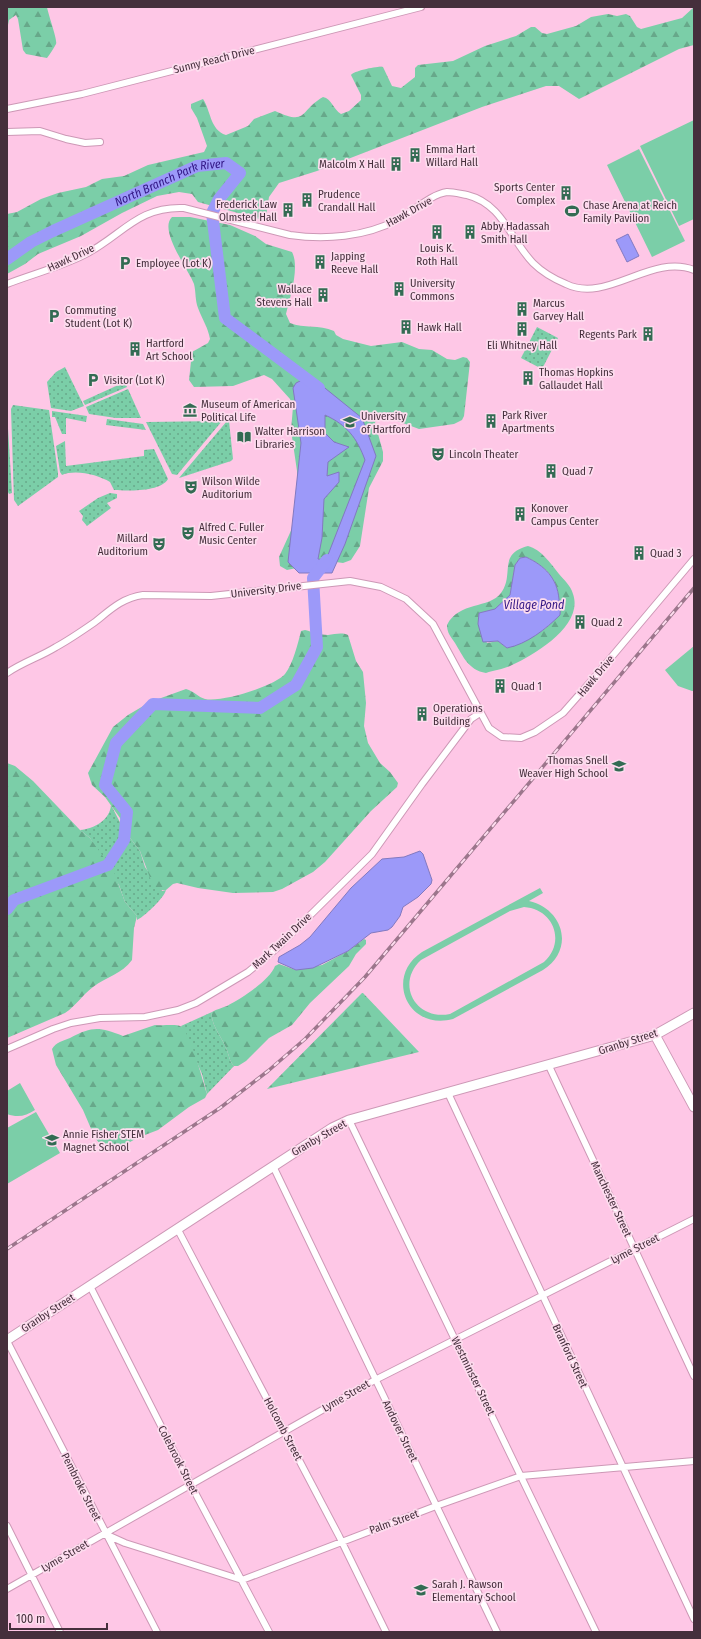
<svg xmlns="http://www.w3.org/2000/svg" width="701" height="1639" font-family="'Fira Sans Condensed',sans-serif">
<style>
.grass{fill:url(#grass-dots)}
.forest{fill:url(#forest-firs);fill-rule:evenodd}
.garden{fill:#7bcea8;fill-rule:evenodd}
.water{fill:#9c99f9;stroke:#8279c0;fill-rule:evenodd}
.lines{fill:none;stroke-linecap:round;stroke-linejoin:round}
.river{stroke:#9c99f9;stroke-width:12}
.street-casing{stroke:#cd98b6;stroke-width:8}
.secondary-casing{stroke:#cd98b6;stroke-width:11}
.street{stroke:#fff;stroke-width:6}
.secondary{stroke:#fff;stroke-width:9}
.rail-casing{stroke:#9c768c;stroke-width:3.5}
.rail{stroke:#fddcee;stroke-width:2;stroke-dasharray:6;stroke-linecap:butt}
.labels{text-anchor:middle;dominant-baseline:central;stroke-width:3.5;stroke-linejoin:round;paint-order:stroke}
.street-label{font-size:11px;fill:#452f3c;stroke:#fddcee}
.poi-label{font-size:11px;fill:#452f3c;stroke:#fddcee;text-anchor:start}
.water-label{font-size:12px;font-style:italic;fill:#321685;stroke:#fddcee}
</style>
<defs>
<pattern id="grass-dots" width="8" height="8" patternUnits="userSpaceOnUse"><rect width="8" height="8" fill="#7bcea8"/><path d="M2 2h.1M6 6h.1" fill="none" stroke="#67a88a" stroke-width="1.8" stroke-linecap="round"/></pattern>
<pattern id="forest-firs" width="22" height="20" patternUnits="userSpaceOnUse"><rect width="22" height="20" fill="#7bcea8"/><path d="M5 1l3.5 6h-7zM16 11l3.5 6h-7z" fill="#67a88a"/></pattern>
</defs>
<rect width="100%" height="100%" fill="#fec7e6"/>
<path class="grass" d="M537,327L558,338L542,369L521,358Z
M65,367L84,406L71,411L51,408L47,382L56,372Z
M125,382L127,387L85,405L83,401Z
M128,389L141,418H116L89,414L86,407Z
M13,405L49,410L58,473V477L18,506L14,500L11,409Z
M52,411L87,416L86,422L66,418V434H62L55,417H52Z
M7,412L12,493L9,494L7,490Z
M107,419L143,424L146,430L106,425Z
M222,421L177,475L172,474L146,422Z
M227,421H229L233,459L231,461L179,478Z
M65,441L66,466L144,456V450L154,449L168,479C161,492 127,491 114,490L110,482C98,475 76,469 62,475L60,472L56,446Z
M110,493L117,494V498L107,503L111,508L87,526L82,520L83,516L79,511L98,498Z
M111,805L124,830L140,851L145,867L162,891L166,890C164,898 145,916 137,920V916L125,902L119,885L90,838L80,830C94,829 110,820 111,805Z
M212,1012C210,1024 222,1037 226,1048C229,1054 229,1061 234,1066L207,1094L202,1074L181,1026Z"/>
<path class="forest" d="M7,7H47C48,14 58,41 56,44C54,48 50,54 47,58L26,54L23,50L18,19L16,15L9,20L7,30Z
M694,7V45L679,49L579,99L559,86H546L482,107L317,171L279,183L269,197L266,216L263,220L198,202L192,194L179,192L157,196L122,213L81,236L38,254L25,264L7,274V214L17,212L41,199L58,193L86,187L102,179L124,176L148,165L204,152L207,146L197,118L191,108V104L203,99C211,111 210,130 226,135L248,126L254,119L275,111C308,126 299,111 323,97C332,99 333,109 341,114L349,111L361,100V95L351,75C354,71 377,66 383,67L392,86L401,88L415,77V68L418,65L453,61L485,46L516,36L531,27H535L542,33L547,34L576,26L591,17L608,14L617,16L626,14L630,16L637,27L641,29L682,18Z
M172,217H190L230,225L255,236L266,244L292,252C300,267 290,298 286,314L290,323C304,329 319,324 334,331L336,335L343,339L371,346L402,342L419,349L432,350L447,359L455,360L463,357L467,358L470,362L464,416L462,420L454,424L419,429L395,420L385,412L377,415L375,423L383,452V461L369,488L360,546L351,560L343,563L329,561L287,570L280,566L279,557L294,524L297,501V471L291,430L293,407L290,399L272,379L264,375L233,386L194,387L189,380L192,352L208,343L210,339C208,327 202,319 198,308C195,300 196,292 194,284C189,270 158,230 172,217Z
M528,546C541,549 551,564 559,574C564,580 571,586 573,594C584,625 536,654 512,665C505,669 494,670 486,673C468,670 463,656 455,643C451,637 447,633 447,625C459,601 489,609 501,593C515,574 497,554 528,546ZM526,557C548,567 564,585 556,610C555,615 554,621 550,624C538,636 522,642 507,648L498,641L487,643L478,624L479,613L496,609L510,595L515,565L520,558Z
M305,630C313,632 320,635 328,635C335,634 342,632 348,635L356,661L363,672L366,703L364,726L368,743L380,763L390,772L398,783L397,787L371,811L325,862L313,872L282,889L273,892L233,893L198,888L177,883L173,884L166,890H158L152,883L140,851L124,830L120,818L105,797L92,785L88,773L113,727L128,715L150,702L186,689C194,691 198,697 205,699C221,703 275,686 285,674C293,664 298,643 301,631Z
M7,763L15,766L33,781L80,830L90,838L114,872L125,902L137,916L134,928L132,960C122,974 106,977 93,987C82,995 76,1006 65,1013L7,1038Z
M364,939L366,940V944L356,954L349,966L310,1003L292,1025L269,1038L246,1061L238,1066H234C229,1061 229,1054 226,1048C222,1037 210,1024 212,1012C217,1009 222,1008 227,1006C241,999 270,980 275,966L279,964L296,970L322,965L348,951Z
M363,993L419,1052L267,1089L362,993Z
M155,1025C161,1026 176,1024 180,1026C190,1030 203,1082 207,1094L205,1098L189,1107L158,1130L137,1138L118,1149L110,1152L106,1151L95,1138L83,1110L56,1065L52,1049C56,1042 63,1041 70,1038C93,1026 99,1027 123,1036Z"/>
<path class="garden" d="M694,120V219L679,226L640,146Z
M639,149L685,241L652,257L607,165Z
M694,646V691H692L678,686L665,670Z
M540,888L543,893L529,901C564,909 575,950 543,970L453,1019C408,1031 384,977 422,952ZM524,907C554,909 566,942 544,962L450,1014C416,1021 395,984 421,960L510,911Z
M20,1083L35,1110C26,1116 18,1118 7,1114V1091Z
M36,1112L60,1153L7,1184V1128Z"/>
<path class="water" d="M628,234L639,256L627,262L616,240Z
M310,376L362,418L376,456L345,544L332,573H299L288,562L301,443L293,388L296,383ZM325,415C347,425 357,438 365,460L326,560L318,559L322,538L324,499L339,482V472L327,476L328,462L349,447L334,442L325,433Z
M526,557C545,566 557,578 559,599C559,605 561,609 560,615C546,629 527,644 507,648L498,641L483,642L478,624L479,613L495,609L510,595L515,565L520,558Z
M420,851L423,854L432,880L431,884L418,897L403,907L400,916L392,927L388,930L371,933L348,951L313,968L296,970L278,962L279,957L300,945L310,937L351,888L382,859L404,857Z"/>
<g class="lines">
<g class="river">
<path id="s1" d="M7,259L31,242L53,231L197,166L226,163L240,173L219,199L212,213L225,318L319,388"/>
<path d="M7,909L14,900L108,865L124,840L127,812L105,785L116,743L153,704L260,708L296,685L317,647L313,578L327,560"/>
</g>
<defs>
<path id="street" d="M7,109L82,94L421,7
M7,132L40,131L66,139L85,143L100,142
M7,284C33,274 60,267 84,255C122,236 137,206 184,208L290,235C325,240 365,237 397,220C411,213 431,194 447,192C454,192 461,194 467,195C503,204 510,239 533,263C542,272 554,279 566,284C607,304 651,253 694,270
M7,673C23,662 40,657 56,647C69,640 82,631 95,622C110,610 122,598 143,595L211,596L350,581L381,587L406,599L433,624L489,728L502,737L521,738L535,732L563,713L593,679L694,559
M7,1049L53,1029L71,1023L100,1018L145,1017L178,1010L196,1003L248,972L276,949L372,854L422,784L471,719L480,713
M549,1066L694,1376
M448,1093L694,1619
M349,1120L596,1632
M273,1166L497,1632
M177,1228L339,1536L386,1632
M90,1286L191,1485L269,1632
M7,1341L157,1632
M7,1526L60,1632
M105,1534L125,1543L242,1580L436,1506L521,1476L694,1461
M7,1589L375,1380L694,1219"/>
<path id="secondary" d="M655,1035L694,1107
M7,1340L332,1128L349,1120L655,1035L694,1013"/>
</defs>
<use href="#street" class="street-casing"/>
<use href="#secondary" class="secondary-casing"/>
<use href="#street" class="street"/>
<use href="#secondary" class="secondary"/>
<defs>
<path id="rail" d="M7,1249L220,1108L268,1071L305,1039L365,977L694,588"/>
</defs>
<use href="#rail" class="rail-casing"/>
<use href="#rail" class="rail"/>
</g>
<defs>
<symbol id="building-bare" viewBox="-9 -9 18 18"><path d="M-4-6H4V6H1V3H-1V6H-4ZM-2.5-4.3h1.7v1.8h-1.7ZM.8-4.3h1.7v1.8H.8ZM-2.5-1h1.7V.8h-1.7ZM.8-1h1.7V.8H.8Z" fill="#336b53" stroke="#fddcee" stroke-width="2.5" paint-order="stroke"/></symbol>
<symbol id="stadium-bare" viewBox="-9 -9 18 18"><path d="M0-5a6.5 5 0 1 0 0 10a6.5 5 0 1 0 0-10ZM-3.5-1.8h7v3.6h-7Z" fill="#336b53" stroke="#fddcee" stroke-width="2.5" paint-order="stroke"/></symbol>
<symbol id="parking-bare" viewBox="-9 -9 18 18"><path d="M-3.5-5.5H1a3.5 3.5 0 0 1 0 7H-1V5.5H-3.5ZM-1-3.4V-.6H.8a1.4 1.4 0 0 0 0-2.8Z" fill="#336b53" stroke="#fddcee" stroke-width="2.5" paint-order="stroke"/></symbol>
<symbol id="museum-bare" viewBox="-9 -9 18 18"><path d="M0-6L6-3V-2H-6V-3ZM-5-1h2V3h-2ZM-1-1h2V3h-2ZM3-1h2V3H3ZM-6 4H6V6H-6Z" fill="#336b53" stroke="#fddcee" stroke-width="2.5" paint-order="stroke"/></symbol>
<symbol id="university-bare" viewBox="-9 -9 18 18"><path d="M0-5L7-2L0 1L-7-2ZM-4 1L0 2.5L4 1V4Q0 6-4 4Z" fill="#336b53" stroke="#fddcee" stroke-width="2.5" paint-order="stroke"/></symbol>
<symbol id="library-bare" viewBox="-9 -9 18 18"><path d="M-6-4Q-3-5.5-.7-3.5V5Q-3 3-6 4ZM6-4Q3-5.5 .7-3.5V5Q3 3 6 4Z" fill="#336b53" stroke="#fddcee" stroke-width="2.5" paint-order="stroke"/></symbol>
<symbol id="theatre-bare" viewBox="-9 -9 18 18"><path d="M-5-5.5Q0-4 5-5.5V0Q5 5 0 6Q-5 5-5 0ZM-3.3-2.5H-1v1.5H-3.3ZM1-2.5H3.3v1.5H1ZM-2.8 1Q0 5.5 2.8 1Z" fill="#336b53" stroke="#fddcee" stroke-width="2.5" paint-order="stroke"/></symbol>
<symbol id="school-bare" viewBox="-9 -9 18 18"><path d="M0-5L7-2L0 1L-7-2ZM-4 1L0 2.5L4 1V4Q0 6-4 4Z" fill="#336b53" stroke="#fddcee" stroke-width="2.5" paint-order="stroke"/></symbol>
</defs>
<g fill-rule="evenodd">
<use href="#building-bare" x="405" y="145" width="20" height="20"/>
<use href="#building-bare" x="386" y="154" width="20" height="20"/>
<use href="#building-bare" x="556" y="183" width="20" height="20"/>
<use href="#building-bare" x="297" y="190" width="20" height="20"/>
<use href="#building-bare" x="278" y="200" width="20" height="20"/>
<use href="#stadium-bare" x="562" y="201" width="20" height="20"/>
<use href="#building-bare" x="427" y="222" width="20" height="20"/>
<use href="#building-bare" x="460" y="222" width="20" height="20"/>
<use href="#building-bare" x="310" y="252" width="20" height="20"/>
<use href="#parking-bare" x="115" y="253" width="20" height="20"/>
<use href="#building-bare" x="389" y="279" width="20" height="20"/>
<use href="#building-bare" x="313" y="285" width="20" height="20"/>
<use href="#building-bare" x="512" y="299" width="20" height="20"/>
<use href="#parking-bare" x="44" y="306" width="20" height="20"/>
<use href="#building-bare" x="396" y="317" width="20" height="20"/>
<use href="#building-bare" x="512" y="319" width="20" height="20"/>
<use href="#building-bare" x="638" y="324" width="20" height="20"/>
<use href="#building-bare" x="125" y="339" width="20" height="20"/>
<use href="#building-bare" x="518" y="368" width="20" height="20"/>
<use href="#parking-bare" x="83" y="370" width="20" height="20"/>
<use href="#museum-bare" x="180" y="400" width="20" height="20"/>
<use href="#building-bare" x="481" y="411" width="20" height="20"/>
<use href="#university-bare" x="340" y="412" width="20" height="20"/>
<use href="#library-bare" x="234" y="427" width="20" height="20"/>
<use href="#theatre-bare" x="428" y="444" width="20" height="20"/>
<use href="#building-bare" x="541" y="461" width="20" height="20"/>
<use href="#theatre-bare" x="181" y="477" width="20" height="20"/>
<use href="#building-bare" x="510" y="504" width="20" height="20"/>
<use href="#theatre-bare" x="178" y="523" width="20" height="20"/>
<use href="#theatre-bare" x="149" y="534" width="20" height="20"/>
<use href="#building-bare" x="629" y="543" width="20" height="20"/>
<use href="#building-bare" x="570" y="612" width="20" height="20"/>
<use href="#building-bare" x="490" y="676" width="20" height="20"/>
<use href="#building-bare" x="412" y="704" width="20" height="20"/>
<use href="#school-bare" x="609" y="756" width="20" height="20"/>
<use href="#school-bare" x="42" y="1130" width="20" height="20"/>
<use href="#school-bare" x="411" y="1580" width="20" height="20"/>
</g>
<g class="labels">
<g class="street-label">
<text transform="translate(214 60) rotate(-14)">Sunny Reach Drive</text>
<text transform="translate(409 212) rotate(-29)">Hawk Drive</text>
<text transform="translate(71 258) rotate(-25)">Hawk Drive</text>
<text transform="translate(266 590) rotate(-7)">University Drive</text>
<text transform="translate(596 676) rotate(-50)">Hawk Drive</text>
<text transform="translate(282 941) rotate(-43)">Mark Twain Drive</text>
<text transform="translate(628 1042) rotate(-18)">Granby Street</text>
<text transform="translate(319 1138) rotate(-30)">Granby Street</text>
<text transform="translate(611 1199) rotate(65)">Manchester Street</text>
<text transform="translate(635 1249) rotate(-27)">Lyme Street</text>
<text transform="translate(48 1313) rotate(-33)">Granby Street</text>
<text transform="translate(570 1356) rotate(65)">Branford Street</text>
<text transform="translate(473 1376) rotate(64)">Westminster Street</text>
<text transform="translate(346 1396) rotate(-30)">Lyme Street</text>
<text transform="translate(283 1429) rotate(62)">Holcomb Street</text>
<text transform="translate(400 1431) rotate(64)">Andover Street</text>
<text transform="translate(178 1460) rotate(63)">Colebrook Street</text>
<text transform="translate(81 1487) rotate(63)">Pembroke Street</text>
<text transform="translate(394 1522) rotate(-20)">Palm Street</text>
<text transform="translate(65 1556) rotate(-30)">Lyme Street</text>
</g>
<g class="poi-label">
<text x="426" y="149">Emma Hart<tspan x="426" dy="13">Willard Hall</tspan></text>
<text x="385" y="164" text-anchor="end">Malcolm X Hall</text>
<text x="555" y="187" text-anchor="end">Sports Center<tspan x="555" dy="13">Complex</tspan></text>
<text x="318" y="194">Prudence<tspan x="318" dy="13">Crandall Hall</tspan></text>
<text x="277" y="204" text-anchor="end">Frederick Law<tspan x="277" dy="13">Olmsted Hall</tspan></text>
<text x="583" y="205">Chase Arena at Reich<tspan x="583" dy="13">Family Pavilion</tspan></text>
<text x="481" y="226">Abby Hadassah<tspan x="481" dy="13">Smith Hall</tspan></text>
<text x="437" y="248" text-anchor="middle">Louis K.<tspan x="437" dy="13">Roth Hall</tspan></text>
<text x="331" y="256">Japping<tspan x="331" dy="13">Reeve Hall</tspan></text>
<text x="136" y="263">Employee (Lot K)</text>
<text x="410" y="283">University<tspan x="410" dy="13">Commons</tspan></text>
<text x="312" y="289" text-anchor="end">Wallace<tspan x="312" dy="13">Stevens Hall</tspan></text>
<text x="533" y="303">Marcus<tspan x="533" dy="13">Garvey Hall</tspan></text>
<text x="65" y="310">Commuting<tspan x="65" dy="13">Student (Lot K)</tspan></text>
<text x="417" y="327">Hawk Hall</text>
<text x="637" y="334" text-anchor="end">Regents Park</text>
<text x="146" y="343">Hartford<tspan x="146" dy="13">Art School</tspan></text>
<text x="522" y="345" text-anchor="middle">Eli Whitney Hall</text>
<text x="539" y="372">Thomas Hopkins<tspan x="539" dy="13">Gallaudet Hall</tspan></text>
<text x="104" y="380">Visitor (Lot K)</text>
<text x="201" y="404">Museum of American<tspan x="201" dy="13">Political Life</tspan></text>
<text x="502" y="415">Park River<tspan x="502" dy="13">Apartments</tspan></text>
<text x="361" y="416">University<tspan x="361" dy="13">of Hartford</tspan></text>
<text x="255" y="431">Walter Harrison<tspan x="255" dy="13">Libraries</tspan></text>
<text x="449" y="454">Lincoln Theater</text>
<text x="562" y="471">Quad 7</text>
<text x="202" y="481">Wilson Wilde<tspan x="202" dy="13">Auditorium</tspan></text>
<text x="531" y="508">Konover<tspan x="531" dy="13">Campus Center</tspan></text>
<text x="199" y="527">Alfred C. Fuller<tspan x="199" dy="13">Music Center</tspan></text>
<text x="148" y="538" text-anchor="end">Millard<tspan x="148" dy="13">Auditorium</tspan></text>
<text x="650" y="553">Quad 3</text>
<text x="591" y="622">Quad 2</text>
<text x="511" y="686">Quad 1</text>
<text x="433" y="708">Operations<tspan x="433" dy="13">Building</tspan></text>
<text x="608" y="760" text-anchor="end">Thomas Snell<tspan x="608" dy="13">Weaver High School</tspan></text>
<text x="63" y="1134">Annie Fisher STEM<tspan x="63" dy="13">Magnet School</tspan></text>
<text x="432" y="1584">Sarah J. Rawson<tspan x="432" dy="13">Elementary School</tspan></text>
</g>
<g class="water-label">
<text stroke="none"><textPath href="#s1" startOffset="181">North Branch Park River</textPath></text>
<text x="534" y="605">Village Pond</text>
</g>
</g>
<rect width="701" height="1639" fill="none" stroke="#452f3c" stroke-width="16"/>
<path d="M10 1623v6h97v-6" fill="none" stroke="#452f3c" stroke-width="2"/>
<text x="16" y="1623" font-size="12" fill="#452f3c" stroke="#fddcee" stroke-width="3" paint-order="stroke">100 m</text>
</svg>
